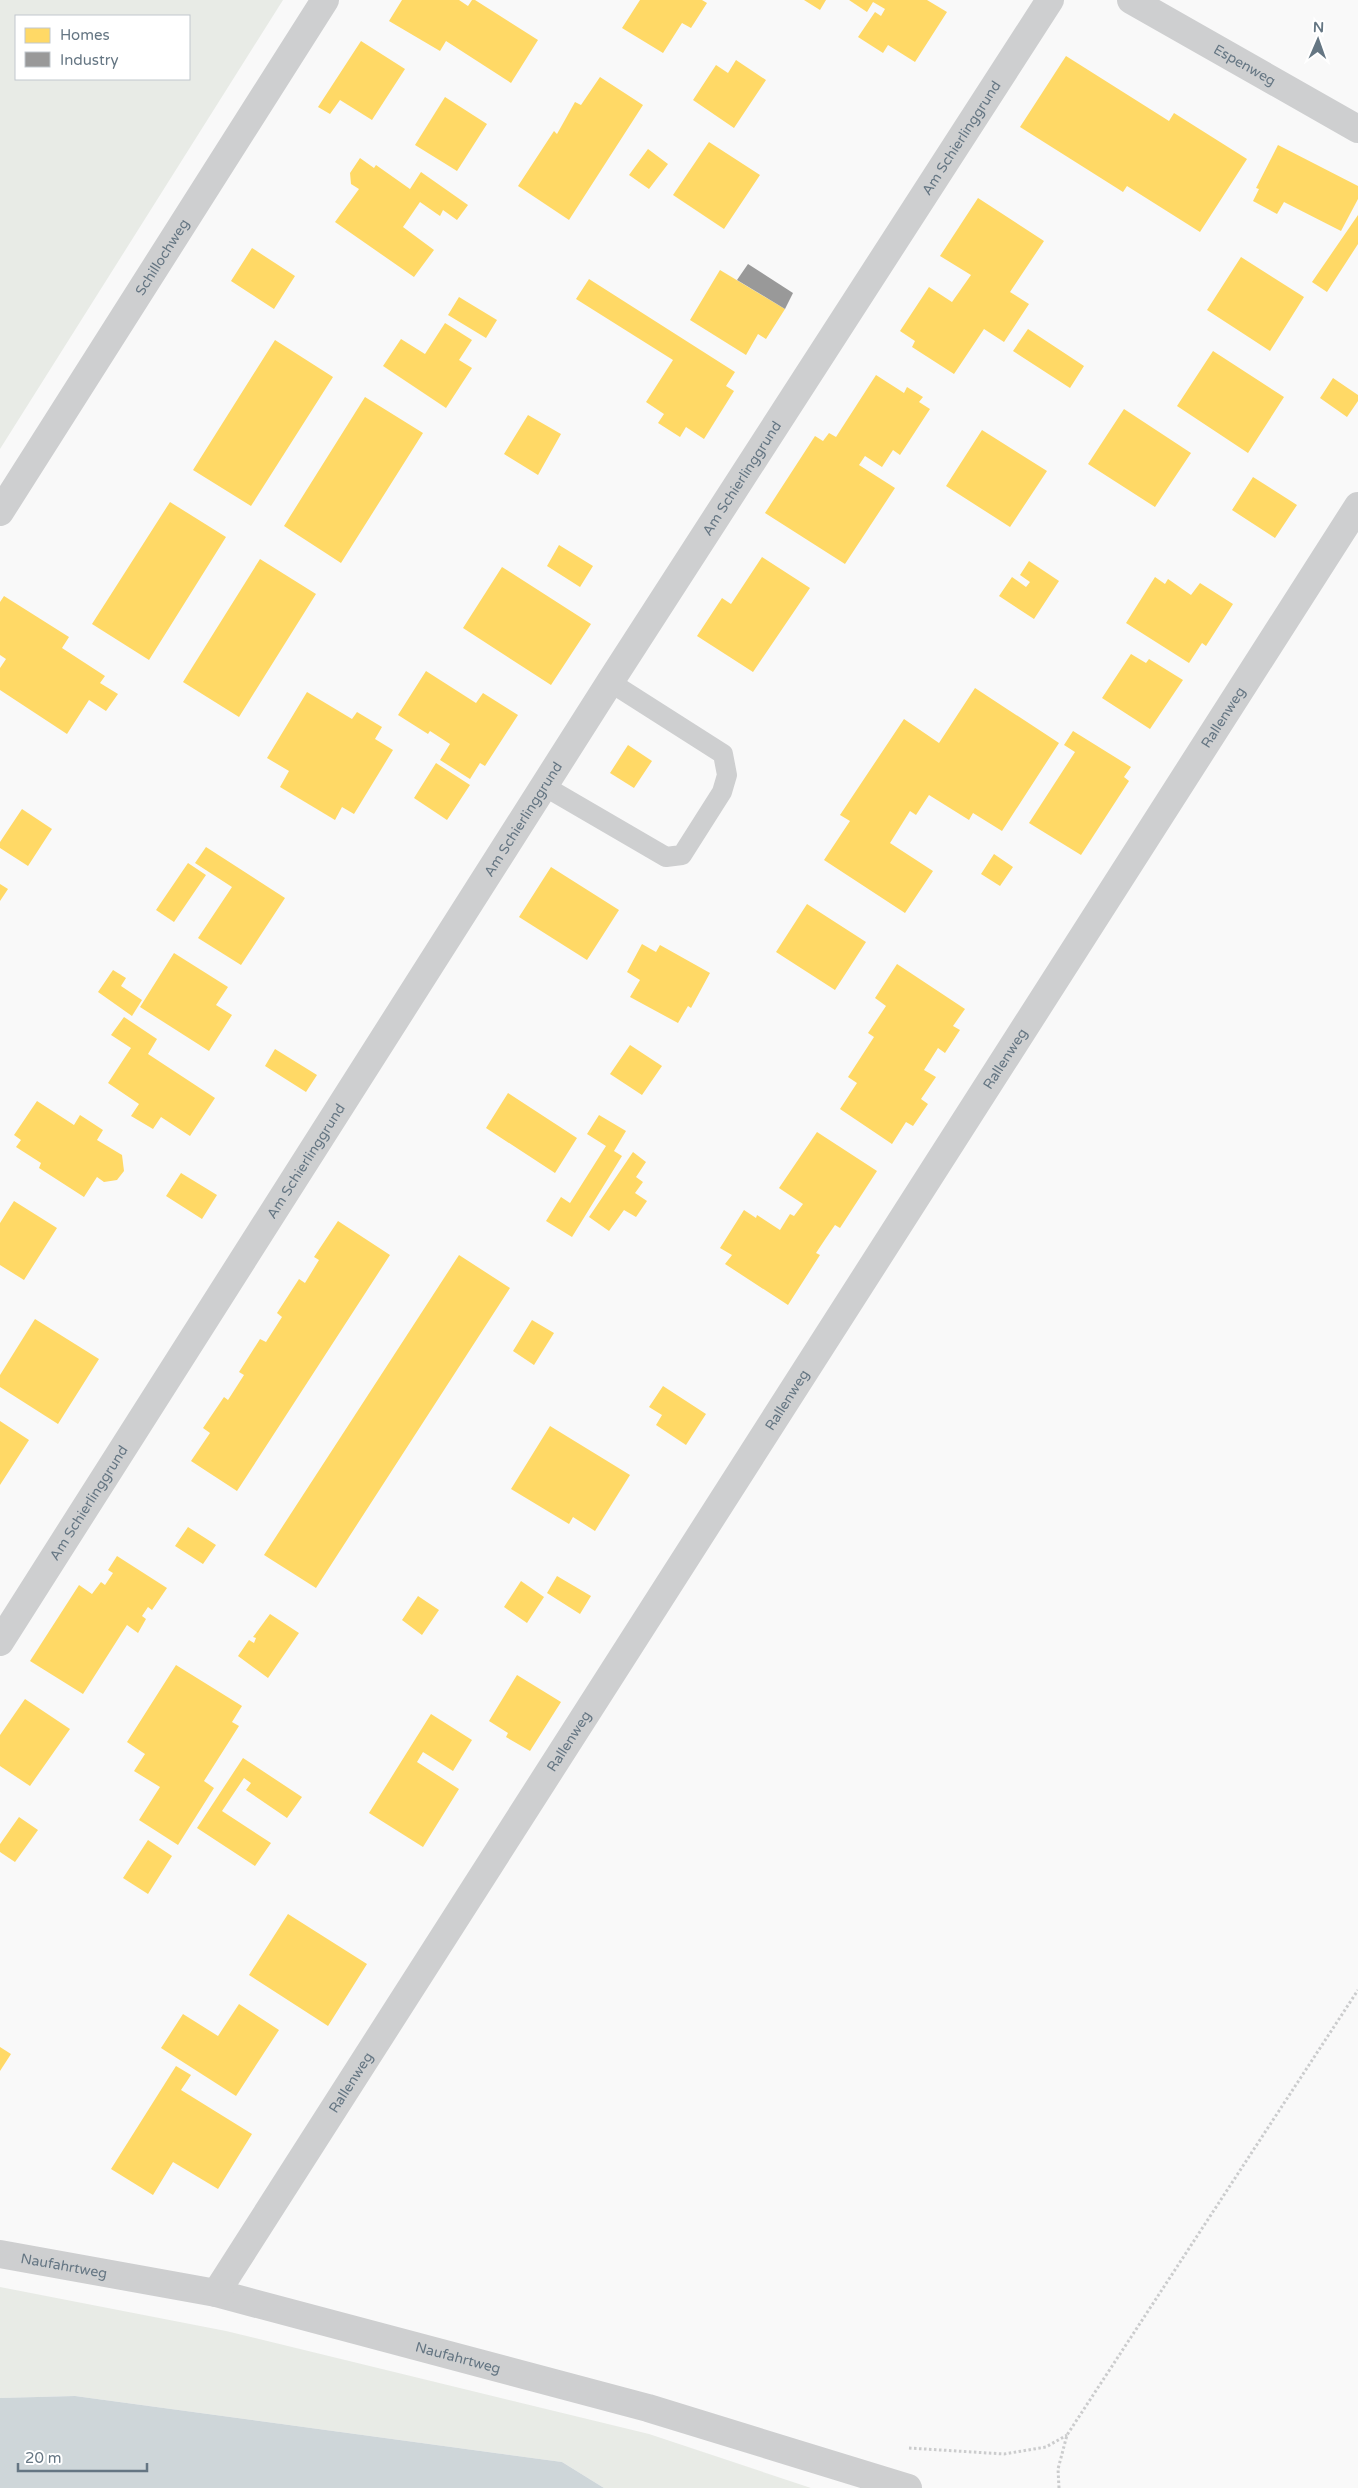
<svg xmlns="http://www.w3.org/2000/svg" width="1358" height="2488" font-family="'Varela Round',sans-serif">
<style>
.green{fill:#e8ebe6;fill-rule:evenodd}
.water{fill:#ced6d9}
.homes{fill:#ffd966}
.industry{fill:#999}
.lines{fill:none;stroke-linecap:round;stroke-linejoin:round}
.path{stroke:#cbcccd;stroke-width:3;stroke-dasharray:2.5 2.5;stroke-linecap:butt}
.lane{stroke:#cecfd0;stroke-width:20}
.street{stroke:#cecfd0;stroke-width:28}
.labels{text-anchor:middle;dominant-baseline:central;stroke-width:5;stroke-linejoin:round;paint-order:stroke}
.street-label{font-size:14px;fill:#657683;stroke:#fff}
</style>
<rect width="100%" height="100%" fill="#f9f9f9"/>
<path class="green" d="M0,0H283L0,449ZM189,16V79H16V16Z
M0,2287L226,2331L649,2434L811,2488H604L562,2462L75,2396L0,2398Z"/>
<path class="water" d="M75,2396L562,2462L604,2488H0V2398Z"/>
<path class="homes" d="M402,0H459L468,6L472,0H475L538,40L511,83L446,41L440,51L389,21Z
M640,0H702L707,3L691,28L682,23L663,53L622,28Z
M804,0H826L820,10Z
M849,0H927L947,12L915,62L888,45L883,53L858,37L875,12L881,16L885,9L873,2L867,12Z
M361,41L405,69L372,120L340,100L330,114L318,107Z
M1066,56L1169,121L1174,113L1247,159L1200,232L1127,186L1123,192L1020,127Z
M736,60L766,80L734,128L693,100L716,65L728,73Z
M600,77L643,105L569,220L518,186L554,131L557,134L575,102L581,105Z
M445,97L487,124L457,171L415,145Z
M709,142L760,175L724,229L673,195Z
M1278,145L1358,186V199L1341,231L1284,202L1277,214L1253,201L1259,189L1256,188Z
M648,149L668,164L649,189L629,175Z
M360,158L374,168L376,165L410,189L421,172L468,205L457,220L443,210L440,216L420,202L403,227L434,250L414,277L335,222L359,189L351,184L350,173Z
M978,198L1044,241L1010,292L1029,304L1004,342L984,329L954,374L912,347L915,341L900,331L929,287L952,302L971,275L940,256Z
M1358,215V244L1327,292L1312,282Z
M252,248L295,276L274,309L231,281Z
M1241,257L1304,297L1270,351L1207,310Z
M720,270L785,309L766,339L758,334L746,355L690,320Z
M589,279L735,372L726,386L734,391L704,439L686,427L680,437L658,423L664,414L646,402L673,360L576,299Z
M459,297L497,320L486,338L448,315Z
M445,323L472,340L459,360L472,368L446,408L383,366L401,339L425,354Z
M1028,329L1084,366L1070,388L1013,351Z
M275,340L333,377L251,506L193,470Z
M1213,351L1284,397L1248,453L1177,406Z
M876,375L904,393L907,387L923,397L919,402L930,409L900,455L893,450L882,467L865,456L859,465L895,488L845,564L765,513L815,436L823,441L829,433L836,437Z
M1333,378L1358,395V401L1347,417L1320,398Z
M365,397L423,433L341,563L284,526Z
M1124,409L1191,453L1155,507L1088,464Z
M528,415L561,434L538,475L504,454Z
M982,430L1047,471L1010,527L946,486Z
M1253,477L1297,505L1275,538L1232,510Z
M170,502L226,537L149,660L92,624Z
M559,545L593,566L580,587L547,566Z
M762,557L810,588L753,672L697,636L722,598L731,604Z
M260,559L316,594L239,717L183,682Z
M1029,561L1059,581L1034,619L999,596L1012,577L1026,587L1030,582L1020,575Z
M502,567L591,624L551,685L463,628Z
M1155,577L1165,584L1168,579L1191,595L1200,583L1233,604L1206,646L1202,643L1189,663L1126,623Z
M4,596L69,637L62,648L105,676L100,683L118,694L106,711L89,700L67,734L0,690V668L6,659L0,655V602Z
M1131,654L1146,663L1149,659L1183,680L1150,729L1102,698Z
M426,671L476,703L483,693L518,715L485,766L480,763L470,779L440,760L450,744L430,731L428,734L398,715Z
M975,688L1059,743L1002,831L973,813L969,820L929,795L916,815L910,811L890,843L933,871L905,913L824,860L850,821L840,815L904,719L939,743Z
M307,692L352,719L357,712L382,727L375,739L393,750L354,814L342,807L335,820L280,787L289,771L267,758Z
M1073,731L1131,767L1124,777L1129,781L1081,855L1029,823L1075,752L1064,745Z
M628,745L652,761L634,788L610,773Z
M436,763L470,785L447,820L414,798Z
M22,809L52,829L28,866L0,848V842Z
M206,847L285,898L241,965L198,938L232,887L195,863Z
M994,854L1013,867L1000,886L981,874Z
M188,863L206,875L174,922L156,910Z
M551,867L619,910L587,960L519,917Z
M0,884L8,889L0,901Z
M807,904L866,942L835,990L776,952Z
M642,944L656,952L660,945L710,973L691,1008L688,1006L678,1023L630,997L640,980L627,972Z
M174,953L228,987L216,1005L232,1015L209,1051L140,1007Z
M897,964L965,1009L953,1026L960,1030L945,1053L938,1048L924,1070L936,1077L921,1099L928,1104L913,1126L906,1122L892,1144L840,1109L857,1083L848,1077L874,1037L868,1033L886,1006L875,998Z
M113,970L126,978L121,986L142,1000L132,1016L98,992Z
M124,1017L157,1039L148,1054L215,1098L190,1136L161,1117L153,1129L131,1116L139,1104L108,1083L131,1048L111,1035Z
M630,1045L662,1066L642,1095L610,1074Z
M275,1049L317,1075L306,1092L265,1066Z
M508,1093L577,1138L555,1173L486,1128Z
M37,1101L74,1125L80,1115L103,1130L97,1140L122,1155L124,1171L117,1180L104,1182L97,1177L84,1197L39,1168L41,1163L16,1147L21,1140L14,1135Z
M599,1115L626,1131L614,1151L622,1156L572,1237L546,1221L561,1197L570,1203L606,1146L587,1134Z
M817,1132L877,1171L840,1228L835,1225L826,1238L816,1253L820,1255L788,1305L725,1264L732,1255L720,1248L744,1210L756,1218L757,1215L780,1230L790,1214L794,1216L803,1204L779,1188Z
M633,1152L646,1162L636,1177L643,1182L635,1193L647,1201L636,1217L624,1210L609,1231L589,1217Z
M181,1173L217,1195L202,1219L166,1196Z
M14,1201L57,1228L24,1280L0,1265V1223Z
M338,1221L390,1255L237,1491L191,1461L210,1433L203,1428L224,1397L228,1400L244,1375L239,1372L260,1339L266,1342L282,1317L277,1313L299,1279L305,1283L319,1260L314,1257Z
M459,1255L510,1288L316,1588L264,1555Z
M35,1319L99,1359L58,1424L0,1387V1375Z
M532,1320L554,1333L534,1365L513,1351Z
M663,1386L706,1414L686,1445L656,1425L662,1415L649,1407Z
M0,1421L29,1440L0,1485Z
M550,1426L630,1475L595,1531L573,1517L569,1524L511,1489Z
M188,1527L216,1545L203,1564L175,1546Z
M117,1556L167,1588L152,1610L148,1607L142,1616L146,1619L138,1633L127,1625L83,1694L30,1661L79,1585L92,1594L101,1582L105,1585L113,1573L108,1570Z
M557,1576L591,1596L580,1614L547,1593Z
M521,1581L544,1597L527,1623L504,1607Z
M418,1596L439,1610L422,1635L402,1620Z
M270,1614L299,1633L268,1678L238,1656L249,1640L254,1643L256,1638L253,1637Z
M176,1665L242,1706L232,1722L239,1726L204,1781L214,1788L178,1845L139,1820L160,1787L134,1771L145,1754L127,1742Z
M517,1675L561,1702L530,1751L506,1737L508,1733L489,1721Z
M25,1699L70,1729L30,1786L0,1766V1735Z
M431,1714L472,1740L453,1771L423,1752L417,1762L459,1789L423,1847L369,1813Z
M243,1758L302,1797L287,1818L246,1790L251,1783L244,1778L222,1811L271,1843L255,1866L197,1828Z
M19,1817L38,1830L15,1862L0,1852V1844Z
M148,1840L172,1856L148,1894L123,1878Z
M288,1914L367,1964L328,2026L249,1975Z
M239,2004L279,2030L236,2096L161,2048L183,2014L218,2036Z
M0,2047L11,2054L0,2071Z
M176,2066L191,2075L181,2090L252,2134L218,2189L173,2162L153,2195L111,2169Z"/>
<path class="industry" d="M748,264L793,293L785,309L737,280Z"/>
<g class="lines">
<path class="path" d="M909,2448L1004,2454L1046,2447L1067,2435
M1059,2488L1058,2469L1067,2435L1358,1990"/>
<path class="lane" d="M544,786L666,857L682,855L722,792L727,775L723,754L610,682"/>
<g class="street">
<path id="s1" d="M1131,0L1358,129"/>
<path id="s2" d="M0,512L325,0"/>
<path id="s3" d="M0,1642L610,682L1050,0"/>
<path id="s4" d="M0,2254L216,2293L648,2408L908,2488"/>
<path id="s5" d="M216,2293L1358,506"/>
</g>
</g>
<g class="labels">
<g class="street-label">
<text stroke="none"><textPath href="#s1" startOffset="131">Espenweg</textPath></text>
<text stroke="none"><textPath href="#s3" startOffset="1785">Am Schierlinggrund</textPath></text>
<text stroke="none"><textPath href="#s2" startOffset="302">Schillochweg</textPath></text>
<text stroke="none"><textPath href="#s3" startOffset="1380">Am Schierlinggrund</textPath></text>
<text stroke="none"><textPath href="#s5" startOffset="1870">Rallenweg</textPath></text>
<text stroke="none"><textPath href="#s3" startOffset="975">Am Schierlinggrund</textPath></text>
<text stroke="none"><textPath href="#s5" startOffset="1465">Rallenweg</textPath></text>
<text stroke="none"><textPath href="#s3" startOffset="570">Am Schierlinggrund</textPath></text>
<text stroke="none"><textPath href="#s5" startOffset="1060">Rallenweg</textPath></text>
<text stroke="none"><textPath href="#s3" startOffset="165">Am Schierlinggrund</textPath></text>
<text stroke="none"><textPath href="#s5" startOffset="655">Rallenweg</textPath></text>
<text stroke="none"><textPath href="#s5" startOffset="250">Rallenweg</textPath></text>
<text stroke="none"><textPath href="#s4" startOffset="65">Naufahrtweg</textPath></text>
<text stroke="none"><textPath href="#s4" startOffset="470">Naufahrtweg</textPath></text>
</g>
</g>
<rect x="15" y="15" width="175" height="65" fill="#ffffff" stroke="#c1c8cd"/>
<rect x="25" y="28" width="25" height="15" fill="#ffd966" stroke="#c1c8cd"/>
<text x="60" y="40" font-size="15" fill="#657683">Homes</text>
<rect x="25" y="52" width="25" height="15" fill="#999999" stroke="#c1c8cd"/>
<text x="60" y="65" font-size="15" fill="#657683">Industry</text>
<g transform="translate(1318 40) rotate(2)" stroke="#ffffff" stroke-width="4" paint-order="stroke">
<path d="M0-4L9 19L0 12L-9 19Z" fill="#657683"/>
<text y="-8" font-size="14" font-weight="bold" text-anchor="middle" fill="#657683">N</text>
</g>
<path d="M18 2463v8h129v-8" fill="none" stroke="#657683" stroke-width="2.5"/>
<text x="25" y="2463" font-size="15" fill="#657683" stroke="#ffffff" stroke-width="4" paint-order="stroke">20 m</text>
</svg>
